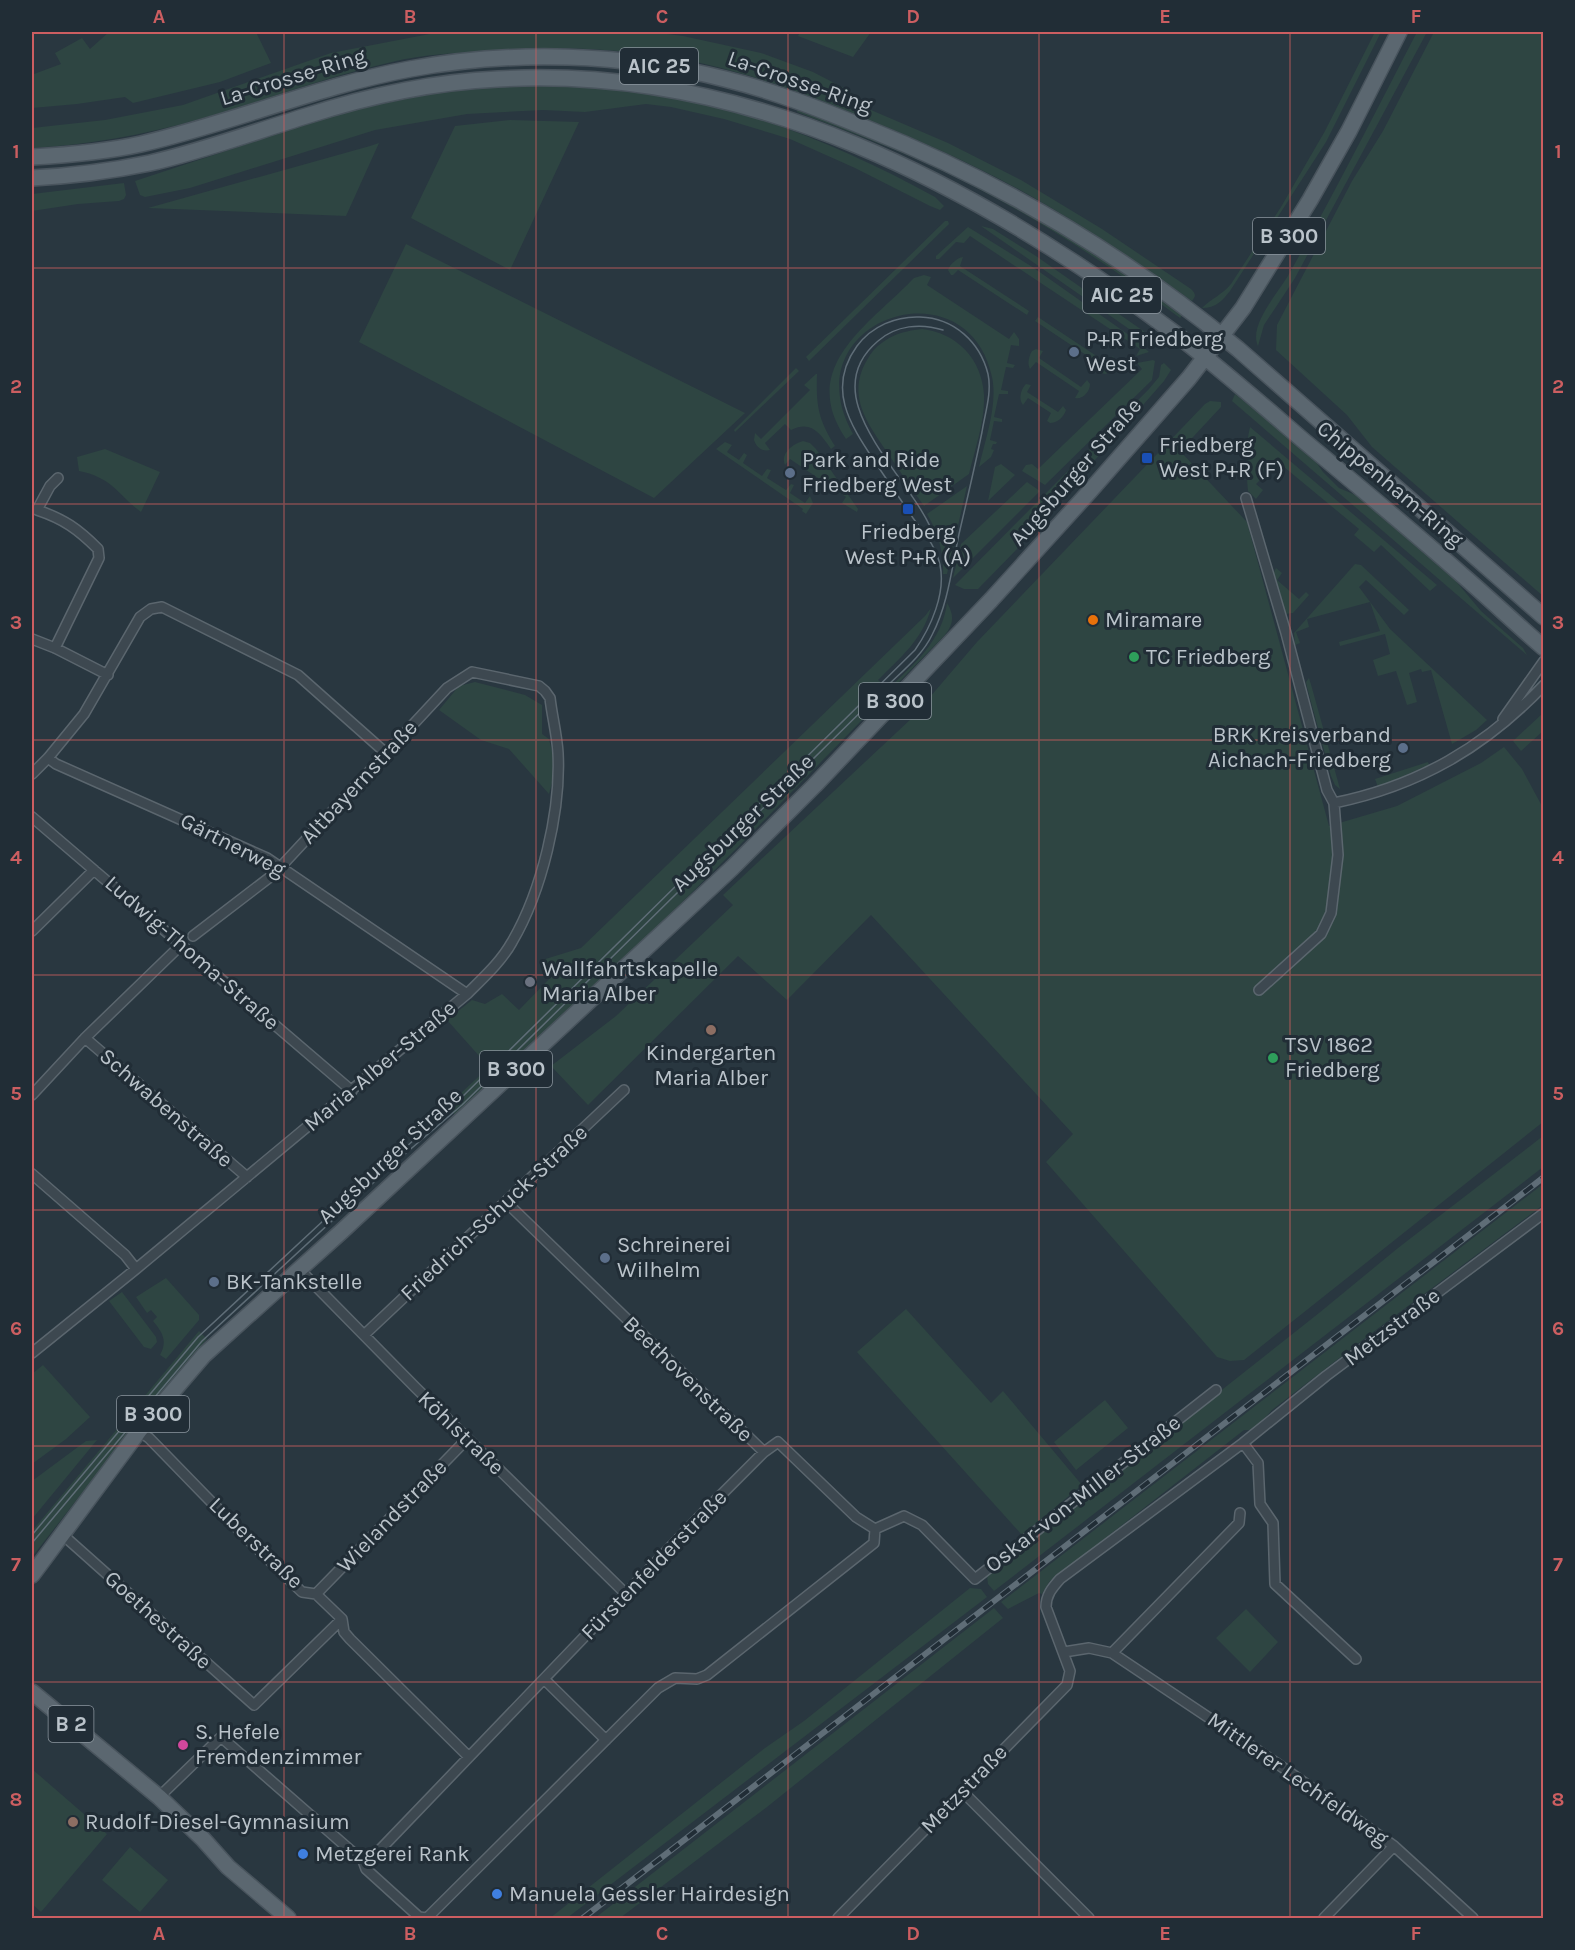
<svg xmlns="http://www.w3.org/2000/svg" width="1575" height="1950" font-family="Karla,sans-serif">
<style>
.green{fill:#2e4542}
.lines{fill:none;stroke-linecap:round;stroke-linejoin:round}
.street-casing{stroke:#5b666e;stroke-width:12}
.primary-casing{stroke:#49545d;stroke-width:18}
.street{stroke:#3d4850;stroke-width:9}
.primary{stroke:#5b6770;stroke-width:15}
.tram{stroke:#5f6d77;stroke-width:1.5}
.rail-casing{stroke:#5f6d77;stroke-width:6}
.rail{stroke:#212d36;stroke-width:4;stroke-dasharray:11;stroke-linecap:butt}
.grid{fill:none;stroke:#cc5e61;stroke-width:1.5;stroke-opacity:0.55}
.service-dot{fill:#5c6f8a;stroke:#212d36;stroke-width:2}
.transit-dot{fill:#1a4fb4;stroke:#212d36;stroke-width:2}
.food-dot{fill:#e8710a;stroke:#212d36;stroke-width:2}
.leisure-dot{fill:#2e9e5b;stroke:#212d36;stroke-width:2}
.worship-dot{fill:#6b7280;stroke:#212d36;stroke-width:2}
.education-dot{fill:#8d6e63;stroke:#212d36;stroke-width:2}
.hotel-dot{fill:#d1479c;stroke:#212d36;stroke-width:2}
.shop-dot{fill:#3f7fe0;stroke:#212d36;stroke-width:2}
.labels{text-anchor:middle;dominant-baseline:central;stroke-width:6;stroke-linejoin:round;paint-order:stroke}
.shield{fill:#212d36;stroke:#8c969e;stroke-width:1.5}
.shield-label{font-size:21px;font-weight:bold;fill:#bac3ca}
.street-label{font-size:22px;fill:#bac3ca;stroke:#212d36}
.poi-label{font-size:22px;fill:#bac3ca;stroke:#212d36;text-anchor:start}
.neatline{fill:none;stroke:#cc5e61;stroke-width:2}
.grid-label{font-size:20px;text-anchor:middle;font-weight:bold;fill:#cc5e61}
</style>
<rect width="100%" height="100%" fill="#293740"/>
<path class="green" d="M109,32H256L271,63L220,82L133,103L125,97L77,104L32,108V69L34,74L61,64L55,53L82,38L90,49Z
M440,32H652L683,36L761,53L813,72L848,90L864,107L948,143L1021,180L1102,229L1191,289C1196,294 1196,296 1192,301C1145,268 1098,235 1048,206C991,172 930,145 869,120C796,89 718,61 638,53C589,47 539,47 490,51C457,53 424,54 392,62C325,77 261,102 196,120C143,135 87,145 32,148V128L105,120L183,105L331,53Z
M800,32H871L853,57L798,36Z
M1375,32H1381L1326,142L1230,291C1222,301 1216,308 1202,308C1211,299 1223,294 1231,284L1281,207L1325,131Z
M1417,32H1427L1295,278L1264,325L1258,346C1248,325 1279,292 1289,274C1334,194 1375,113 1417,32Z
M1434,32H1543V596L1372,447L1347,415L1276,350L1277,325L1352,181L1383,131Z
M541,84C583,87 626,88 668,96C762,113 851,151 935,197L944,206L940,210L930,206L855,168L790,139L724,119L671,107L646,104L585,112L543,110L467,114L375,130L190,188L145,197L140,195L135,181L347,111L446,91Z
M798,108C891,142 981,184 1066,234C1107,257 1145,287 1184,313L1180,318C1107,263 1031,214 949,174C899,150 848,131 797,112Z
M510,120L579,122L510,270L411,218L455,126Z
M379,143L346,216L148,208L370,146Z
M124,183L126,195L124,199L119,201L78,204L32,211V194Z
M945,221H948L949,224L809,361L806,357Z
M981,226L993,229L1036,256L1162,344L1158,348L1155,347Z
M968,227L1034,268L1136,340L1149,352L1136,356L1140,349L970,236L964,243L956,242L939,259H936V256Z
M406,244L745,413L654,498L359,342Z
M963,257L960,266L1029,311L1027,315L958,270L953,275H951L948,270C950,264 957,258 963,257Z
M924,275L931,277L927,285L1009,339L1014,332L1019,339V346L1011,345L1007,363L1015,365L1013,368L1006,367L1001,390L1008,391V394H999L994,417L1002,419V422L994,421L990,440L997,442L996,444H993L991,449L994,450L991,457L979,467C985,440 998,405 992,377C967,260 789,320 853,434L846,439C797,367 869,325 914,278Z
M1038,317L1107,363L1113,356L1116,362L1114,367L1106,374L1100,373L1104,367L1035,321Z
M922,329C957,333 982,359 984,395C985,421 975,449 969,474L924,506C911,488 899,470 887,452C865,420 845,393 870,355C883,337 902,331 922,329Z
M1036,349L1043,351L1039,358L1081,387L1087,380L1090,384C1090,392 1082,400 1075,398L1079,391L1036,362L1030,369C1027,363 1029,356 1032,351Z
M1153,360L1155,361L1152,380L1045,485L1022,471L1026,465L1032,464L1038,469L1142,369L1137,363Z
M1164,363L1171,370L1164,381L1019,547L978,589H964L955,585L1149,389L1159,377L1161,365Z
M796,368L799,371L735,432L734,430Z
M816,374H817C816,405 818,419 835,446L831,449C820,433 811,420 791,430L785,424L765,443L770,450C762,452 756,447 754,440L755,433L761,439L810,390L804,385Z
M1026,384L1031,385L1027,392L1058,412L1063,406L1066,410C1064,417 1057,423 1050,423L1047,421L1051,413L1028,398L1023,405C1018,399 1021,389 1026,384Z
M1235,394L1312,456L1323,472L1339,488L1358,496L1455,580L1481,611L1523,648L1527,655L1232,401Z
M1210,401L1221,402V407L1180,451L1247,522L1329,826L1397,806L1481,763L1504,747L1522,769L1543,808V1122L1244,1360L1230,1361L1217,1357L1046,1162L1073,1134L871,915L787,1000L738,956L588,1105L551,1066L616,1016L733,905L723,895L912,718L977,642L1205,404Z
M1250,427L1437,585L1430,591L1381,545L1374,552L1354,535L1359,529L1278,462L1270,470L1266,468L1259,476L1261,479L1256,484L1263,490L1256,499L1248,491C1246,469 1245,448 1250,427Z
M803,441L810,443L816,449L858,509L857,512L842,503L846,497L790,459L785,465C780,454 792,444 803,441Z
M725,442L732,445L727,452L739,460L744,453L747,455L743,463L762,476L767,469L771,470L767,478L786,490L791,484L794,485L790,493L805,503L810,496L813,503L806,514L802,511L803,509L716,449Z
M105,449L160,472L141,512C116,493 113,478 79,471L77,457Z
M1001,464L1015,475L988,501L995,467Z
M1027,482L1040,491L953,578L961,544Z
M967,486L947,574H943C944,553 938,532 927,514Z
M1355,564L1361,565L1409,610L1404,615L1366,580L1359,587L1390,629L1487,720L1476,730L1452,744L1431,670L1422,672L1421,669L1409,673L1417,702L1407,705L1396,671L1378,676L1373,660L1390,654L1385,634L1340,646L1339,642L1380,631L1370,602L1307,619L1309,627L1296,632L1300,643L1295,645L1294,633Z
M1276,568L1282,573L1277,580L1299,599L1306,592L1309,595L1293,613L1285,614L1281,609L1271,578Z
M947,603C955,616 953,624 945,635L737,848L659,925L456,1116L447,1106L489,1067L447,1020L472,1000L485,1004L502,994L519,1010L553,975L539,961L581,948L925,616L931,608C923,639 900,658 878,680L888,689C914,664 942,641 947,603Z
M1309,678L1312,688L1340,789L1335,785L1331,776L1307,687L1306,682Z
M475,682L525,695L542,705V734L549,739L556,768L549,794L509,749L481,740L439,710L459,686Z
M1543,713V731L1521,751L1513,741Z
M1428,762L1429,765L1378,787L1375,779Z
M1543,1136V1167L994,1591L988,1584L987,1576L990,1573L1319,1313L1398,1248Z
M1543,1184V1205L1364,1339L1272,1410L1254,1430H1244L1049,1582L1042,1594L1039,1593L1008,1609L1001,1602Z
M166,1278L199,1315V1320L166,1359L160,1355C168,1340 162,1332 153,1321L157,1317L151,1310L147,1313L136,1297Z
M122,1292L156,1337L157,1342L151,1349L144,1347L109,1301Z
M906,1309L991,1403L1003,1391L1082,1485L1022,1535L857,1352Z
M199,1331L207,1339L158,1396L32,1557V1531Z
M43,1365L90,1417L66,1439L32,1464V1374Z
M1105,1400L1128,1428L1076,1470L1054,1442Z
M97,1440L32,1519V1481L86,1441Z
M970,1588L981,1589L987,1597L567,1918H550L765,1748L804,1721Z
M994,1608L1003,1618L767,1807L620,1918H595Z
M1246,1609L1278,1642L1250,1672L1216,1638Z
M32,1769L107,1834L41,1912L32,1904Z
M130,1847L168,1880L140,1912L102,1880Z"/>
<g class="lines">
<defs>
<path id="street" d="M1246,498L1286,633L1327,790L1334,803
M32,639L55,648L108,675
M55,648L99,558L98,549C78,529 64,519 37,510L50,486L58,478
M1503,719L1544,661
M48,758L56,764L267,858L467,994
M32,774L48,758L84,714L140,617L151,609L162,607L298,675L387,754
M32,817L352,1091
M32,931L94,870
M1259,990L1321,934L1331,913L1338,855L1334,803C1418,786 1485,747 1544,685
M85,1038L247,1177
M32,1095L85,1038L182,944
M32,1174L125,1255L136,1269
M506,1202L764,1452
M299,1269L416,1388L626,1594
M364,1335L624,1090
M32,1353L136,1269L467,994C483,978 501,962 512,942C542,891 561,811 558,753C557,735 552,716 550,698L545,691L539,686L472,672L447,688L274,874L193,936
M139,1431L149,1438C200,1490 249,1542 302,1592L316,1594L342,1619L344,1632L350,1639L469,1757
M1243,1443L1258,1463L1260,1504L1273,1523L1275,1584L1356,1659
M875,1529L904,1516L922,1525L975,1579L1216,1390
M63,1535L254,1705L342,1619
M316,1594L467,1439
M1064,1652L1089,1648L1112,1653L1275,1762L1394,1846L1473,1918
M1112,1653L1239,1523L1240,1513
M544,1679L606,1740
M962,1791L1089,1918
M159,1797L221,1737L357,1856L362,1858L373,1857L706,1510L764,1452L778,1442L856,1517L875,1529
M362,1858L366,1869L419,1917L427,1918L658,1688L675,1678L697,1679L707,1675L874,1543L875,1529
M838,1918L1067,1685L1070,1671L1046,1607C1046,1595 1052,1588 1060,1579L1243,1443L1326,1376L1544,1213
M1324,1918L1394,1846"/>
<path id="primary" d="M32,157C68,155 105,152 141,144C232,123 318,86 410,69C513,50 623,53 725,79C774,91 820,109 866,128C1001,182 1127,257 1238,349L1544,617
M32,178C71,176 111,171 150,163C203,151 254,132 306,116C368,96 433,82 498,79C749,64 978,186 1173,332C1218,366 1261,404 1304,441C1357,485 1410,529 1461,574C1489,598 1516,624 1544,648
M32,1575L139,1431L204,1355L342,1231L732,868L815,785L991,600L1090,491L1189,378L1243,308L1310,200L1349,131L1399,32
M32,1692L159,1797L203,1839L228,1867L288,1918"/>
</defs>
<use href="#street" class="street-casing"/>
<use href="#primary" class="primary-casing"/>
<use href="#street" class="street"/>
<use href="#primary" class="primary"/>
<path class="tram" d="M935,539C918,481 808,400 878,341C896,325 921,323 943,330
M32,1535L198,1337L338,1207L458,1101L915,650C931,627 946,593 940,565C936,546 924,533 913,518C901,500 889,483 877,465C852,427 825,390 857,346C872,326 896,316 920,317C954,318 980,342 988,374C992,393 985,413 982,432C975,466 967,500 959,534C952,567 948,605 932,635C922,656 901,672 884,689L462,1105L399,1159L202,1341L32,1543"/>
<defs>
<path id="rail" d="M583,1918L1544,1177"/>
</defs>
<use href="#rail" class="rail-casing"/>
<use href="#rail" class="rail"/>
</g>
<path class="grid" d="M284,32V1918M536,32V1918M788,32V1918M1039,32V1918M1290,32V1918M32,268H1544M32,504H1544M32,740H1544M32,975H1544M32,1210H1544M32,1446H1544M32,1682H1544"/>
<g class="service-dot">
<circle cx="1074" cy="352" r="6"/>
<circle cx="790" cy="473" r="6"/>
<circle cx="1403" cy="748" r="6"/>
<circle cx="605" cy="1258" r="6"/>
<circle cx="214" cy="1282" r="6"/>
</g>
<g class="transit-dot">
<rect x="1141" y="452" width="12" height="12" rx="3"/>
<rect x="902" y="503" width="12" height="12" rx="3"/>
</g>
<circle class="food-dot" cx="1093" cy="620" r="6"/>
<g class="leisure-dot">
<circle cx="1134" cy="657" r="6"/>
<circle cx="1273" cy="1058" r="6"/>
</g>
<circle class="worship-dot" cx="530" cy="982" r="6"/>
<g class="education-dot">
<circle cx="711" cy="1030" r="6"/>
<circle cx="73" cy="1822" r="6"/>
</g>
<circle class="hotel-dot" cx="183" cy="1745" r="6"/>
<g class="shop-dot">
<circle cx="303" cy="1854" r="6"/>
<circle cx="497" cy="1894" r="6"/>
</g>
<g class="labels">
<g class="shield">
<rect x="620" y="48" width="78" height="36" rx="4.5"/>
<rect x="1253" y="218" width="72" height="36" rx="4.5"/>
<rect x="1083" y="277" width="78" height="36" rx="4.5"/>
<rect x="859" y="683" width="72" height="36" rx="4.5"/>
<rect x="480" y="1051" width="72" height="36" rx="4.5"/>
<rect x="117" y="1396" width="72" height="36" rx="4.5"/>
<rect x="48.5" y="1706" width="45" height="36" rx="4.5"/>
</g>
<g class="shield-label">
<text x="659" y="66">AIC 25</text>
<text x="1289" y="236">B 300</text>
<text x="1122" y="295">AIC 25</text>
<text x="895" y="701">B 300</text>
<text x="516" y="1069">B 300</text>
<text x="153" y="1414">B 300</text>
<text x="71" y="1724">B 2</text>
</g>
<g class="street-label">
<text transform="translate(293 77) rotate(-17)">La-Crosse-Ring</text>
<text transform="translate(800 82) rotate(19)">La-Crosse-Ring</text>
<text transform="translate(1076 472) rotate(-49)">Augsburger Straße</text>
<text transform="translate(1390 484) rotate(40)">Chippenham-Ring</text>
<text transform="translate(359 782) rotate(-47)">Altbayernstraße</text>
<text transform="translate(743 823) rotate(-44)">Augsburger Straße</text>
<text transform="translate(233 845) rotate(27)">Gärtnerweg</text>
<text transform="translate(192 953) rotate(41)">Ludwig-Thoma-Straße</text>
<text transform="translate(380 1066) rotate(-40)">Maria-Alber-Straße</text>
<text transform="translate(166 1108) rotate(41)">Schwabenstraße</text>
<text transform="translate(390 1156) rotate(-43)">Augsburger Straße</text>
<text transform="translate(494 1213) rotate(-43)">Friedrich-Schuck-Straße</text>
<text transform="translate(1392 1327) rotate(-37)">Metzstraße</text>
<text transform="translate(688 1379) rotate(44)">Beethovenstraße</text>
<text transform="translate(461 1433) rotate(44)">Köhlstraße</text>
<text transform="translate(1083 1494) rotate(-38)">Oskar-von-Miller-Straße</text>
<text transform="translate(392 1516) rotate(-46)">Wielandstraße</text>
<text transform="translate(256 1543) rotate(44)">Luberstraße</text>
<text transform="translate(654 1565) rotate(-46)">Fürstenfelderstraße</text>
<text transform="translate(158 1620) rotate(42)">Goethestraße</text>
<text transform="translate(1298 1779) rotate(35)">Mittlerer Lechfeldweg</text>
<text transform="translate(964 1789) rotate(-46)">Metzstraße</text>
</g>
<g class="poi-label">
<text x="1086" y="339">P+R Friedberg<tspan x="1086" dy="25">West</tspan></text>
<text x="1159" y="445">Friedberg<tspan x="1159" dy="25">West P+R (F)</tspan></text>
<text x="802" y="460">Park and Ride<tspan x="802" dy="25">Friedberg West</tspan></text>
<text x="908" y="532" text-anchor="middle">Friedberg<tspan x="908" dy="25">West P+R (A)</tspan></text>
<text x="1105" y="620">Miramare</text>
<text x="1146" y="657">TC Friedberg</text>
<text x="1391" y="735" text-anchor="end">BRK Kreisverband<tspan x="1391" dy="25">Aichach-Friedberg</tspan></text>
<text x="542" y="969">Wallfahrtskapelle<tspan x="542" dy="25">Maria Alber</tspan></text>
<text x="1285" y="1045">TSV 1862<tspan x="1285" dy="25">Friedberg</tspan></text>
<text x="711" y="1053" text-anchor="middle">Kindergarten<tspan x="711" dy="25">Maria Alber</tspan></text>
<text x="617" y="1245">Schreinerei<tspan x="617" dy="25">Wilhelm</tspan></text>
<text x="226" y="1282">BK-Tankstelle</text>
<text x="195" y="1732">S. Hefele<tspan x="195" dy="25">Fremdenzimmer</tspan></text>
<text x="85" y="1822">Rudolf-Diesel-Gymnasium</text>
<text x="315" y="1854">Metzgerei Rank</text>
<text x="509" y="1894">Manuela Gessler Hairdesign</text>
</g>
</g>
<rect width="1575" height="1950" fill="none" stroke="#212d36" stroke-width="66"/>
<rect x="33" y="33" width="1509" height="1884" class="neatline"/>
<g class="grid-label">
<text x="159" y="23">A</text>
<text x="410" y="23">B</text>
<text x="662" y="23">C</text>
<text x="913" y="23">D</text>
<text x="1165" y="23">E</text>
<text x="1416" y="23">F</text>
<text x="16" y="158">1</text>
<text x="1558" y="158">1</text>
<text x="16" y="393">2</text>
<text x="1558" y="393">2</text>
<text x="16" y="629">3</text>
<text x="1558" y="629">3</text>
<text x="16" y="864">4</text>
<text x="1558" y="864">4</text>
<text x="16" y="1100">5</text>
<text x="1558" y="1100">5</text>
<text x="16" y="1335">6</text>
<text x="1558" y="1335">6</text>
<text x="16" y="1571">7</text>
<text x="1558" y="1571">7</text>
<text x="16" y="1806">8</text>
<text x="1558" y="1806">8</text>
<text x="159" y="1940">A</text>
<text x="410" y="1940">B</text>
<text x="662" y="1940">C</text>
<text x="913" y="1940">D</text>
<text x="1165" y="1940">E</text>
<text x="1416" y="1940">F</text>
</g>
</svg>
